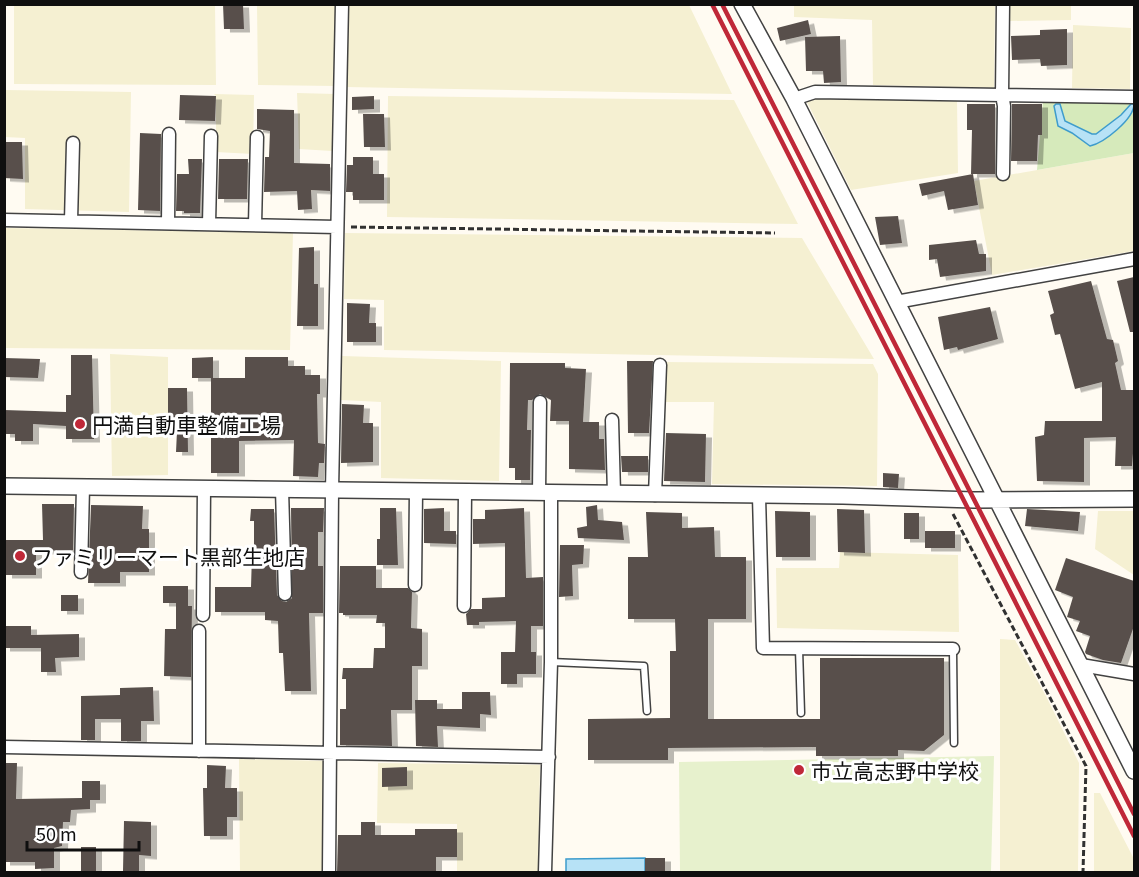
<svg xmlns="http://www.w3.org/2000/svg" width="1139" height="877" font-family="Georgia,'Noto Sans JP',serif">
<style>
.farmland{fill:#f5f0d2}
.green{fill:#d6eabb}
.pitch{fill:#e7f1cd}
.water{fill:#b7e2f6;stroke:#3e9ccc;stroke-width:1.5}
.building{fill:#58504c;filter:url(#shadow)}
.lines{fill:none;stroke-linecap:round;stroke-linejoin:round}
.service-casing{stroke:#424242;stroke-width:9}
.minor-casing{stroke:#424242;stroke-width:15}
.tertiary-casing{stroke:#424242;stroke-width:18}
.path{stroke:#313131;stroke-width:3;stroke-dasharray:6 3;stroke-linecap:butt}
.service{stroke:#fff;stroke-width:6}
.minor{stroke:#fff;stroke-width:12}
.tertiary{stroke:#fff;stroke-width:15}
.rail{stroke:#bf2838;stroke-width:4.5}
.poi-dot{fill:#bf2838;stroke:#fff;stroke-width:2}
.labels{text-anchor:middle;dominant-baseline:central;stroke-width:6;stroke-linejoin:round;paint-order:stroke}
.poi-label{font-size:21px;fill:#0f0f0f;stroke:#fff;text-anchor:start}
</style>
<defs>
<filter id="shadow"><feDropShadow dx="6" dy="3.5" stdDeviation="0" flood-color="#0004"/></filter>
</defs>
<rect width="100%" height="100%" fill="#fffbf2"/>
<path class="farmland" d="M14,5H215L216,85L14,84Z
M257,5H337L336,86L258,85Z
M689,5L732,94L346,87L348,5Z
M794,5H995L994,88L873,85L872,20L794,17Z
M1010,5H1071V20L1010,21Z
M1073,25L1131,28L1130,89L1072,88Z
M5,90L131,92L129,212L25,209V138L5,137Z
M297,93L335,94L332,151L299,149Z
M214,94L254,95L253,154L216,152V96Z
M388,96L734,100L798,224L387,217Z
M814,99L957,100L958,173L851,190L807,102Z
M1134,153V251L992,275L974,181Z
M5,228L293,233L290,350L5,348Z
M345,233L802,238L874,359L384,350V300L344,299Z
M110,354L168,357V475L112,476Z
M342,356L501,361L499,481L381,478V402L341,400Z
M665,362L873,364L878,374L877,486L712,484L714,402H665Z
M1098,511H1134V575L1095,549Z
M840,552L958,555L959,632L777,628L776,568H839Z
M1000,639L1015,640L1047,698L1079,763L1078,872H1000Z
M239,759L324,761L323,872H240Z
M378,763L540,765L538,872H457V824L377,823Z
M1094,793H1100L1134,859V872H1094Z"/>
<path class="green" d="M1043,101L1134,102V153L1037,170Z"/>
<path class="pitch" d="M994,756L991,872H680L679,762Z"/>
<path class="water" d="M1056,104H1060L1065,121L1092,134H1096L1121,115L1131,104H1134C1134,119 1104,143 1090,146L1072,133L1058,126L1054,106Z
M645,858V872H566V859Z"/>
<path class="building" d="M223,4H243L244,29H224Z
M808,20L811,34L780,41L777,28Z
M1067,29V65L1041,66L1040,59L1012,60L1011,36L1040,35V30Z
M840,36L841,82L824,83L823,71H806L805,37Z
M180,95L216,96L215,121L179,120Z
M374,96V109L352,110V97Z
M967,104H995V174H971L972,130H967Z
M1012,104H1042V135H1038L1037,161H1011Z
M257,109L294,110V163L330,164V191L311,190L312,209L298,210L297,191L264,192L265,157H269L270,131L257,129Z
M363,114H384L385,147H364Z
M140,133L161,134L160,211L138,210Z
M4,142H22L23,179L4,178Z
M353,157H373V174H384V200H353V192H346L347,165H353Z
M188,159H202L200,213H184V211H176L177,174H189Z
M219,159H248L247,199H218Z
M973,174L978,205L948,210L944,191L922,196L919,184Z
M898,216L902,243L880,245L875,217Z
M976,240L979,254H986V271L940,277L937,259L929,260V245Z
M314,247V284H318V326H297L299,248Z
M1134,277V332H1130L1117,281Z
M1091,281L1107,339L1113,340L1118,361L1115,363L1121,390H1134V441L1132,466H1115L1116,437L1084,438V482L1037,481L1035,437L1044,435L1045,421H1102V382L1075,389L1060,334L1055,335L1050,315L1054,313L1048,291Z
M347,303L370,304L369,323H376V342H347Z
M990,307L998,339L958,350L957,347L944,350L938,317Z
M71,355H92L94,439H66V426L33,424V441H15V434H4V410L66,412V395H71Z
M213,357V378H192V358Z
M245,357H288V366H305V375H320V394H317L318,443L325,444L324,463H319L318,477L293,476L294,440L239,441V473H211V378H245Z
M4,358L40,359L38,378L4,377Z
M627,361H653L649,433H628Z
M510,363H565V368L586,369L583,422H599V439H604L605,470L569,469V421H550L551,400L540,394L532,400H528L527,430H531L530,480H515V468H509Z
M168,388H187L188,452H176L177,431L168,430Z
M342,404L364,405L363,423H373V462L341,463Z
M666,433L706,434L705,482L664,481Z
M621,456H648V472H622Z
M883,473L899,474L898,488L883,487Z
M42,504H74L73,550L36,551V575H6V540H43Z
M91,505L143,506L142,529H149V572H120V583H88Z
M597,505L598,520L622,522L624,540L578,538L577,528L587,526L586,507Z
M291,508H324L323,532H318V566H323V613H309L311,691H285L283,653H279L278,621L265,620V612H215V587H251L252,554H254V521H250L251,509H274L277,595L282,601L286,602L292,598Z
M380,508H396L398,565H377V539H380Z
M444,508V531H456V544L424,543V509Z
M524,508L526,578L543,577V626H531V652H536V674H517V684H501V652H515L516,621L479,622V625H467L466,614L471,609H482V598L505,597V543L473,544V519H485V510Z
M837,509L864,510L865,553L838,552Z
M1027,509L1080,512L1078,531L1025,526Z
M775,511L810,512V557H776Z
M646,512L682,513V528L714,527L715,557H746V619H708V719H820V658H944V735L924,751L898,750V756H816V747L668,748V760H588V719L670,718V651H676L675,619H628V557H648Z
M904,513H919V539H904Z
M925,531H955V548H925Z
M560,545H584L583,564L572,565L573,596L559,597Z
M1066,558L1134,581V626L1121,663L1103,660L1086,654L1085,652L1090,636L1076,631L1080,621L1067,617L1073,597L1055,590Z
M340,566H376V588H408L412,592L411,628L422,629V666H412V710H391L392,746L340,745V709H346V679H342L343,668H373L374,648H385V623H376L377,615H343V613H339Z
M163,586H188V606H192L191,677L164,676L165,629H176V603H163Z
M61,595H78V611H61Z
M4,626H31V635L79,634V657L55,658L56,672H41V648H4Z
M153,687L154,721H141V741H121V719H95V740H81V696L120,695V688Z
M462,692H490L491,715L480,714V728L437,726L438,747L416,746L415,700H437V709H462Z
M4,763H17L16,799L82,798V781H100V800H90V809L71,810L70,822H63L62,846L54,848V868L35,869V862H4Z
M207,765L226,766L225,788H237V817H227V836H204L203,788H207Z
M407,767V786L382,787V768Z
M124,821L151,822V856L139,855V871H123Z
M361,822H375V835H415V829H457V857H436V873H337L338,835H361Z
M81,847H96V871H81Z
M645,858H665V873H645Z"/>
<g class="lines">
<defs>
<path id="service" d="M799,649L801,713
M953,650L954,743
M551,662L644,666L647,711"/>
<path id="minor" d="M1003,4L1002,95L1134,97
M794,99L815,92L1002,95L1004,106L1003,174
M4,220L337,227
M71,221L73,143
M168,223L169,134
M209,224L211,136
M255,225L257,137
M896,302L1134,259
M612,420L614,494
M282,489L285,594
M539,493L540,402
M655,495L660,365
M759,496L763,648L953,649
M81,572L83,487
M415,585L416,491
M464,606L465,492
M203,615L204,488
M1081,665L1134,674
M4,747L549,757
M199,751V631
M329,872L332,490L342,4
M545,872L551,662V494"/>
<path id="tertiary" d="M742,4L794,99L1134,771
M4,486L843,496L974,500L1134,499"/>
</defs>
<use href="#service" class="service-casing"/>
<use href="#minor" class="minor-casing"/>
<use href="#tertiary" class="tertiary-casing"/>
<path class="path" d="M351,227L775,233
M953,514L1086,766L1083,872"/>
<use href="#service" class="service"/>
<use href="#minor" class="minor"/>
<use href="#tertiary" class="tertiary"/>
<path class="rail" d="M712,4L1134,836
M722,4L1134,814"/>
</g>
<g class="poi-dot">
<circle cx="80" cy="424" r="6"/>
<circle cx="20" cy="556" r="6"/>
<circle cx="799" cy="770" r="6"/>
</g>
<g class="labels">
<g class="poi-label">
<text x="92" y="424">円満自動車整備工場</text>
<text x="32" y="556">ファミリーマート黒部生地店</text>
<text x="811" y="770">市立高志野中学校</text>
</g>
</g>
<rect width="1139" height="877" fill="none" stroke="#0f0f0f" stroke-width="12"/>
<path d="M27 841v9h112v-9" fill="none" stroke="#0f0f0f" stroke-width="3"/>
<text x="36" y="841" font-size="18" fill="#0f0f0f" stroke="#ffffff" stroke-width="4.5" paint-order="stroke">50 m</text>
</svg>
